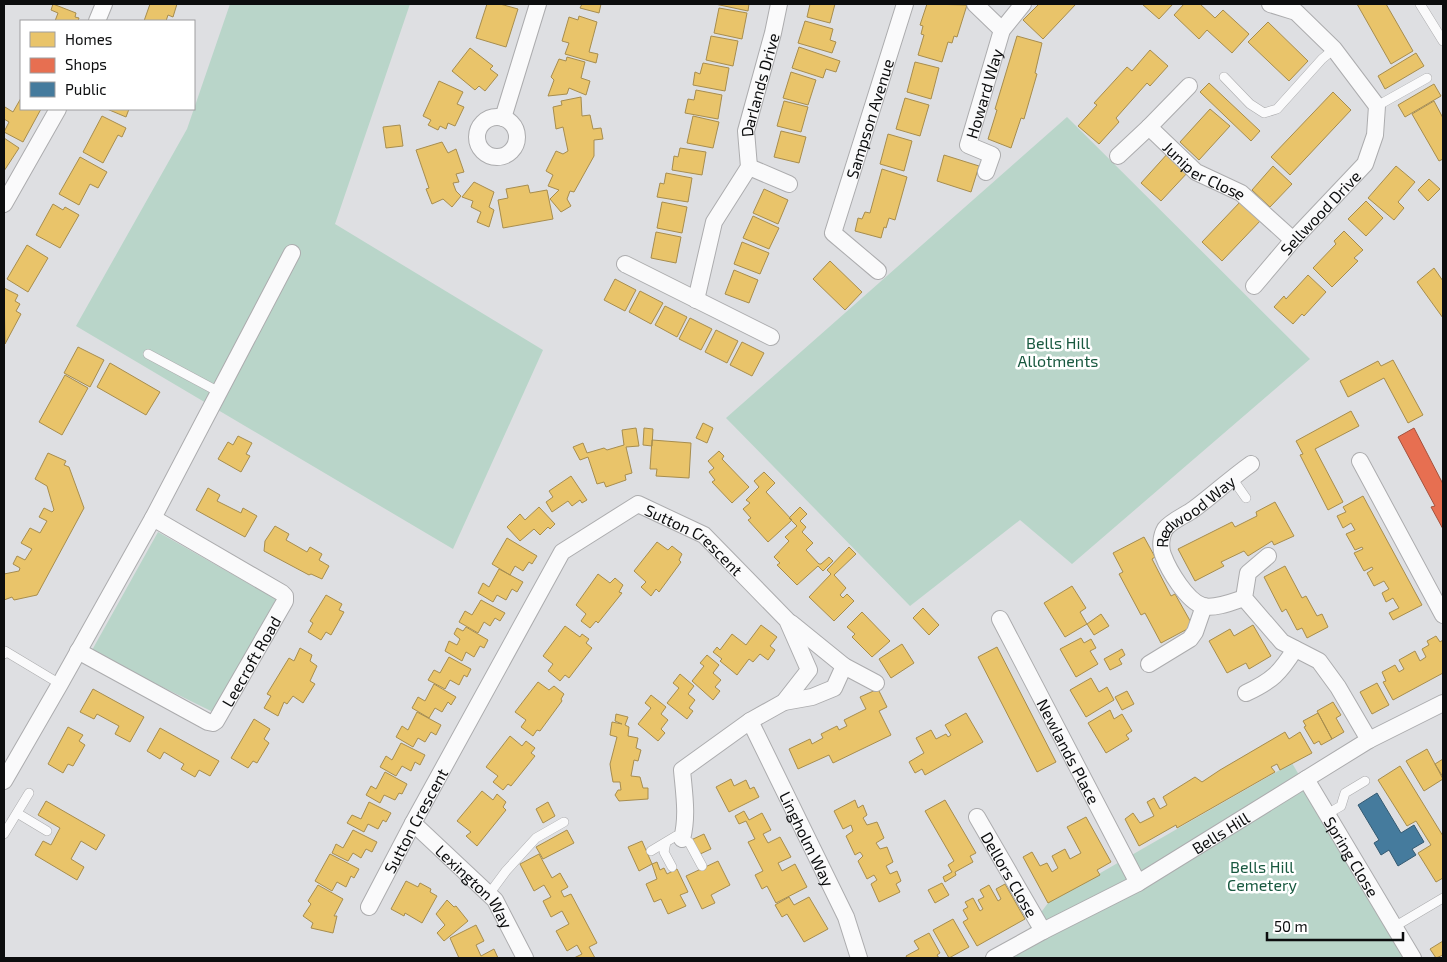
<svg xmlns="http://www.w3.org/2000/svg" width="1447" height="962" font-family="'Exo 2',sans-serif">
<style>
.green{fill:#b9d5c9}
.homes{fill:#e9c46a;stroke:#a78d4e}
.shops{fill:#e76f51;stroke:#a5523d}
.public{fill:#457b9d;stroke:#345a72}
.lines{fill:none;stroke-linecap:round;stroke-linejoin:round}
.lane-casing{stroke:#acacae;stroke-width:10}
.street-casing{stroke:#acacae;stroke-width:18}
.lane{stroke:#fafafb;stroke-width:9}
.street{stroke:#fafafb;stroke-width:16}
.labels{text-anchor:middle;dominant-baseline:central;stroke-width:5;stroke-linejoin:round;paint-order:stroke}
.street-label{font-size:16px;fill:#0c0d0e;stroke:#fff}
.park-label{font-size:16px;fill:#18583f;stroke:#fff}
</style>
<rect width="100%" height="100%" fill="#dedfe2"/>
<path class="green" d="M230,4H410L335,224L543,350L453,549L76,326L187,129Z
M1067,117L1310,359L1072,564L1020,520L910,606L726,418Z
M158,532L276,599L213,712L91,652Z
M1292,763L1406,958H1007L1048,903Z"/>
<path class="homes" d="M53,4L76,13L75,17L79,18L78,21H55L58,13L51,10Z
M150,4H177L173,17L168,15L166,21H144Z
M487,4H500L518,9L506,47L476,38Z
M582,4H601L599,13L580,8Z
M715,4H749L748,11Z
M810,4H835L830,23L807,17Z
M927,4L967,5L957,37L954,36L952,43L948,42L942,62L918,55L924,35L921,34L923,26L920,25Z
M1039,4H1076L1043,39L1023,20Z
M1142,4H1173L1159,19Z
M1184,4H1200L1215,18L1223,10L1249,34L1232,53L1207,30L1199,39L1174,15Z
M1357,4H1386L1413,51L1391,64Z
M719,8L747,13L742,39L714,33Z
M579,16L597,22L589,52L598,54L596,63L565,54L569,43L562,41L569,17L578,20Z
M805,21L833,29L830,40L836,42L832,53L798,43Z
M1268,22L1308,61L1289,81L1248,42Z
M711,36L738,41L733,66L706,60Z
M1017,36L1042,43L1035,73L1037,74L1024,119L1021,118L1011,148L988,139L997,110L995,109Z
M799,47L840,61L836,72L826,69L823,78L792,68Z
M470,48L493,66L490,69L498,75L485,91L479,86L475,90L452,71Z
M1150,50L1168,66L1150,86L1147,83L1116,118L1119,122L1099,144L1078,126L1097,105L1094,103L1127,67L1132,71Z
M1416,53L1424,66L1385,89L1378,76Z
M567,57L585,62L581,78L590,81L586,95L569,88L567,94L548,96L554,80L551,77L559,59L566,61Z
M915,62L939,68L931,99L907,92Z
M703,63L729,68L725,91L693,85L695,72L700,74Z
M791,72L816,80L808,105L783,98Z
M439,81L463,92L457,104L464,107L455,126L448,123L446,129L440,126L438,130L428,125L431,120L423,116Z
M1209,83L1260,131L1251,141L1200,92Z
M1434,84L1441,96L1405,117L1398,105Z
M696,90L722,95L718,119L685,113L688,99L694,100Z
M1333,92L1351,110L1290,175L1271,157Z
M581,97L582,116L590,115L593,129L601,128L603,139L594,140V156L574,192L570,191L567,199L571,206L561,212L550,199L559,190L548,186L553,175L546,171L556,151L563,154L568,151L563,127L556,129L553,107L562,105L561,101Z
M21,98V109H41L23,142L4,132L9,122L4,119V109L5,107L13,112Z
M905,98L929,105L920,136L896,129Z
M784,101L808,107L801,132L777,126Z
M1434,101L1443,118V159L1439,161L1412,114Z
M107,109H129L126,117Z
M1210,109L1230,126L1199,160L1180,142Z
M102,116L126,128L122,137L118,135L103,163L83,152Z
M693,116L719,122L713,148L687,143Z
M400,125L403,146L386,148L383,127Z
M781,131L806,137L799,163L774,157Z
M888,134L912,141L904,171L880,164Z
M4,138L19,148L4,171Z
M442,142L448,153L456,149L464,172L456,174L459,182L453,183L456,191L461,196L452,207L443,199L432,204L426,189L429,188L416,150Z
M680,148L706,152L702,175L672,170L674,156L678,157Z
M1169,152L1189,171L1161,201L1141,183Z
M944,155L979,166L971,192L937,181Z
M80,157L107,172L98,188L90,184L79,205L59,194Z
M1273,166L1292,184L1270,207L1252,190Z
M1396,166L1415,182L1398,202L1404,208L1394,220L1368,198Z
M882,169L907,177L895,220L889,218L886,228L884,227L881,238L855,231L858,218L862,219L865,212L870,213Z
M666,173L692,178L688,202L657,197L660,183L664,184Z
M1429,179L1440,189L1428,201L1418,190Z
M474,182L494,192L489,207L494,210L489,227L477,222L481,212L471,207L473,201L462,197Z
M528,185L530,193L547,190L553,219L503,228L498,200L508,198L506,189Z
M764,189L788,200L778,224L753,213Z
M1241,201L1261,220L1222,261L1202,242Z
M1366,201L1383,218L1366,236L1348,219Z
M662,202L687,207L682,233L657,228Z
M53,204L63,210L65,207L79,215L60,248L36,235Z
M753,216L779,228L769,249L743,238Z
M1344,231L1363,250L1354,258L1358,261L1332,287L1313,268L1336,244L1334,241Z
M656,232L681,237L676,263L651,258Z
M742,242L769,253L760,274L734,264Z
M27,245L48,258L28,292L7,279Z
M830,261L862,292L845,310L813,279Z
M1434,268L1443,281V318L1417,282Z
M734,270L758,280L749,303L725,294Z
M1308,275L1326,292L1304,316L1302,314L1293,324L1274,307L1284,296L1286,299Z
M615,279L636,290L625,311L604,300Z
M4,288L18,295L15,301L20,304L16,311L21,314L5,344Z
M640,291L663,303L651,324L629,312Z
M665,306L687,317L677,337L655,325Z
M690,318L712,329L701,350L679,339Z
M716,330L738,341L727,363L705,352Z
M742,342L764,353L752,376L730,365Z
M78,347L104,360L90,387L64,373Z
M1393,360L1423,415L1408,423L1384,378L1348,397L1340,381L1378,361L1381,366Z
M110,363L160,392L146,415L97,387Z
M65,375L88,388L62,435L39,422Z
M1351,411L1359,426L1315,449L1343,502L1328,510L1300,455L1303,454L1296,441Z
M703,423L713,428L707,443L696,438Z
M636,428L639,446L626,447L632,473L625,475L626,480L606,487L604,482L597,484L588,457L580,460L573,447L583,443L587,453L604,448L607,450L624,445L622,430Z
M644,428L653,429L652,446L643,445Z
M238,436L252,443L246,454L250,456L241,472L218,459L228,442L233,445Z
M652,440L691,443L689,478L656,476L657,469H650Z
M719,451L724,456L722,459L749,487L732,503L712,482L715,480L709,472L714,468L708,461Z
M48,453L66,461L64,465L69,467L84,508L37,595L14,600L12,597L4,600V574L19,571L20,568L13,564L17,556L25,560L32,549L21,543L30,528L40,533L47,521L39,517L44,508L52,512L54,510L47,486L35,479Z
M764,472L775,483L766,492L792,520L768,542L748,520L751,518L743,509L750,503L746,500L759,487L754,481Z
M571,476L587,500L582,503L580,500L572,506L568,501L552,512L546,502L553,497L549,491Z
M208,488L220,495L217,501L241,513L243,508L257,516L245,537L196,510Z
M1363,496L1422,605L1393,620L1389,613L1399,608L1393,598L1386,602L1382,593L1389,589L1384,581L1374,586L1367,573L1373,569L1372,567L1364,571L1354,553L1363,549L1362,547L1355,550L1346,534L1355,530L1351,523L1343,528L1337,516L1346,512L1343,507Z
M1275,502L1294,536L1274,545L1272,541L1248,556L1244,551L1221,562L1224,566L1195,581L1178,549L1232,522L1235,527L1257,516L1256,512Z
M539,507L555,524L550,529L548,527L540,535L534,529L520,541L507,527L520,514L525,520Z
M800,507L807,514L800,521L806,527L802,532L813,543L806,550L819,564H821L829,557L833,561L823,571L818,566L797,585L777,565L780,563L774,557L789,541L785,537L797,526L789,518Z
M275,526L289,534L286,540L307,552L310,547L322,554L319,560L329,566L322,579L311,574L309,575L264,551L265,541Z
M1144,537L1155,557L1152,559L1171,596L1175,594L1193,626L1161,643L1145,613L1141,615L1119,574L1123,572L1113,553Z
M507,538L537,556L532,564L529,562L523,571L515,566L510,575L492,564Z
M657,542L668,550L672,546L682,554L679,560L681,562L659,592L656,589L651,596L641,587L646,582L634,571Z
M849,547L856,554L834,575L846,588L840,595L843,598L847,594L854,601L834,621L809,597L831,574L827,570Z
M1285,566L1302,598L1306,596L1317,616L1322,614L1328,627L1307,638L1302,628L1297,630L1286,609L1282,612L1264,577Z
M499,569L523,582L517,592L512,589L506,600L497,595L493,602L478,593L483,583L489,587Z
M598,574L610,583L615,578L623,585L619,592L622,593L598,623L596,621L590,628L581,621L586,614L576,605Z
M1072,586L1086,608L1080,612L1087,624L1065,637L1044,603Z
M326,595L342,604L339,610L344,612L331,635L326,632L321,640L308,632L313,623L310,621Z
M481,600L505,613L500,621L495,618L490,626L484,622L478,633L459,622L465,611L472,615Z
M923,608L939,625L929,635L913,618Z
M862,612L890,641L872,657L852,637L855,634L847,627Z
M1101,614L1109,626L1094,635L1087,624Z
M761,625L777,637L770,646L775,650L768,660L760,654L753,662L749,659L737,675L720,661L722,659L713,652L717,647L720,650L732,634L746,645Z
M1253,625L1271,656L1249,669L1246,663L1227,673L1209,641L1230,629L1234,636Z
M565,626L580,637L582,634L589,639L586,643L592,648L569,678L565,675L560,681L548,671L553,664L543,656Z
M466,627L488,640L484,648L480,646L474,657L466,652L462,661L445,651L449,641L457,645L460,639L454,634L457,628L463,631Z
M1436,636L1440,642L1443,640V673L1393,700L1383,682L1386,681L1382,672L1395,665L1399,672L1404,669L1399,660L1415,651L1420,661L1426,657L1422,649L1429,645L1427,641Z
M1081,638L1084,643L1091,639L1096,648L1090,651L1098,664L1076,677L1060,649Z
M902,644L914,663L891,678L879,659Z
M997,647L1056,762L1037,772L978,657Z
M300,648L312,655L310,661L317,666L310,681L315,684L303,703L293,696L287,704L284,702L278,716L264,708L271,696L267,694L289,658L294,661Z
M1122,649L1125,655L1119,659L1122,664L1110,670L1104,659Z
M707,655L719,665L713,673L721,680L715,687L720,691L713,700L692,681L704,666L700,663Z
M449,657L471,669L467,677L464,675L459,685L450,680L445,689L428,680L434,670L440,673Z
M680,674L694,686L688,694L695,700L689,708L693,711L687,719L667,703L679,688L673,683Z
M1091,678L1099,692L1107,687L1114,700L1086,717L1070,690Z
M538,682L549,690L554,686L564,694L561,699L562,701L540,731L537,730L533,736L521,727L526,720L515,712Z
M1377,683L1389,705L1372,714L1360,692Z
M434,684L456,697L451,705L448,702L442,712L435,708L429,718L412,708L418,697L425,701Z
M93,689L144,717L130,742L115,734L119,726L97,714L94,719L80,712Z
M878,689L887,707L879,711L891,735L833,763L829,755L798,769L789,749L810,739L812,744L823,738L821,734L837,726L839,730L847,726L844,720L866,709L860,697Z
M1127,691L1134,704L1122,710L1115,697Z
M651,695L666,707L661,714L668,720L661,729L665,733L658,741L638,724L651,708L645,703Z
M1333,702L1341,715L1336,718L1344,732L1332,739L1317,711Z
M1110,710L1114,719L1122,714L1132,731L1126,735L1129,739L1106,753L1088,723Z
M417,712L441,725L436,735L431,732L425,742L418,738L413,747L396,737L402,726L408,730Z
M966,713L983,742L925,775L922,769L915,773L909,762L924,753L916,738L931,730L936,739L946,734L948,737L951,735L945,725Z
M1318,713L1332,739L1321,745L1319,741L1314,744L1304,727L1306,726L1303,721Z
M616,714L628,717L625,725L629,727L628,736L638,738L636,748L641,750L638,761L634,760L631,776L640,777L643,788H648V799L619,801L615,795L618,790H621L620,782H613L611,771L610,764L617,737L610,735L612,722L622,724L615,721Z
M254,719L270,729L264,739L269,743L257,763L253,761L248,768L231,758Z
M68,727L83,735L79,741L85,745L73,766L68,764L63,773L48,764Z
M160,728L219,761L210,776L199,770L195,777L181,769L184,764L164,752L160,759L147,751Z
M1285,732L1289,739L1300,732L1312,753L1280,770L1277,764L1271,767L1275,772L1177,828L1176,825L1139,846L1125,819L1133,813L1140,823L1154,816L1147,802L1154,798L1160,809L1167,805L1163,797L1195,777L1202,782L1220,770Z
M510,736L522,746L526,741L535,748L531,753L535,756L511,786L508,784L503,790L493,782L498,776L486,767Z
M401,743L425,755L420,765L415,762L411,771L402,766L396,776L380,767L386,756L392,760Z
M1427,749L1443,779L1424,791L1406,761Z
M1443,759V777L1435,764Z
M1400,766L1443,836V878L1436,882L1418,853L1431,845L1416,821L1407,826L1378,780Z
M385,772L407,784L402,794L399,793L395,800L384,795L380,803L366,795L371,786L376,789Z
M731,779L734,786L746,780L750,789L754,787L759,797L729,812L716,787Z
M482,791L493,800L497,794L506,802L503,807L506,810L477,846L466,836L471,832L457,821Z
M855,800L858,808L863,805L867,815L863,818L867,825L877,822L884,838L876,843L880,849L887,847L893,862L886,866L890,874L897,871L901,881L896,884L900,892L879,902L871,884L877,880L874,875L867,879L858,861L863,856L860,852L855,855L846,836L853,831L851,825L843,829L834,811Z
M945,800L976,853L970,856L973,862L955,872L956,875L945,882L943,877L952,872L948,865L954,861L925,811Z
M46,801L105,835L96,850L81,841L71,859L84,867L77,880L35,855L43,841L51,845L60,828L38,815Z
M369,802L391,813L386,822L383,820L378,829L368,824L364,832L347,823L352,815L361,819Z
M548,802L555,816L543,823L536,809Z
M744,811L749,820L762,813L771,830L763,834L768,843L780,837L791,857L778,863L782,871L795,864L807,887L776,903L767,886L762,889L755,875L763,871L748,842L755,839L746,821L739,824L735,816Z
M1086,817L1111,862L1097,870L1100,875L1048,903L1023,857L1032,852L1040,866L1047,863L1052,872L1058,868L1052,856L1065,849L1070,859L1081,853L1067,827Z
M353,830L377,842L372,852L366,849L361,858L353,853L348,861L332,853L336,844L343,848Z
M567,830L574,843L543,859L536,847Z
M704,834L711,849L698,855L691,840Z
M642,841L652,864L639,871L628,847Z
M330,854L359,869L354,878L351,876L346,887L337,882L332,891L315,881Z
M539,854L552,878L560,873L568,887L561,891L564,897L571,894L597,943L589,947L595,958H574L582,954L577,945L567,951L556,931L569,924L562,911L551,917L543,901L551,897L544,885L534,891L520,864Z
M718,861L730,885L711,895L715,903L702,909L686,876Z
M657,862L660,870L664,868L667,874L677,869L688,892L680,895L686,906L668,914L661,899L654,902L646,884L657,879L652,864Z
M406,881L418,887L420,883L431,889L430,892L437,896L422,923L405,913L404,916L391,909Z
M942,883L949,895L935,903L928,890Z
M1005,884L1025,919L977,946L963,922L968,919L963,910L968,907L965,902L973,898L980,911L983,909L978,900L984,897L980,890L989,885L998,901L1001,899L996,889Z
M318,885L343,899L334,916H337L333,933L311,928L313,923L303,916L311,904L308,901Z
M789,897L794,905L809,897L828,929L804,942L787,914L782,917L775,905Z
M447,900L454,907L456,906L468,921L444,941L437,933L445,925L436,914Z
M953,919L969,947L949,958L933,930Z
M476,925L484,941L476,945L481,956L494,949L498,958H458H459L450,938Z
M929,933L940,953L937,955L939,958H907L906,956L919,949L914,941Z
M1443,941V955L1436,958L1430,949Z"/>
<path class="shops" d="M1414,428L1443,484V529L1431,507L1435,506L1398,437Z"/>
<path class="public" d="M1377,793L1401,833L1414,825L1424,842L1412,849L1416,855L1398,866L1389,850L1381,855L1374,843L1379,840L1358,805Z"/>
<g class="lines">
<defs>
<path id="lane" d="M1420,4L1443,41
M1224,77L1250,104L1264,113L1277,109L1322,59L1334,49
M1377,106L1427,78
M148,354L219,392
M1232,478L1246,498
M4,654L5,651L60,684
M17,813L47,831
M1327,814L1341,806L1345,793L1365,781
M4,834L29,793
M651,851L666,842
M672,867L664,852L666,842L676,836L689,842L702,866
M489,894L506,871L536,838L564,822
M1394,927L1443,898"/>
<g id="street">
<path d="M975,4L1002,30"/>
<path d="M97,21L104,4"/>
<circle cx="497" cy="137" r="20"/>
<path d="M503,118L538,4"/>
<path d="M1149,127L1189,86"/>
<path id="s1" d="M1118,156L1149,127L1196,172L1241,193L1293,240"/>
<path d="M749,167L789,184"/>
<path id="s2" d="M986,172L992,155L968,145L1002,30L1023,4"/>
<path d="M4,204L58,109"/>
<path d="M625,264L771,337"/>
<path id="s3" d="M878,271L833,233L905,4"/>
<path id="s4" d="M1254,286L1293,240L1365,164L1375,135L1377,106L1334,49L1296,12L1270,4"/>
<path id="s5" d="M696,300L714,222L749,167L746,131L773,33L779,4"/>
<path d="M1360,461L1443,615"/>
<path d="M1268,556L1248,573L1244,598L1282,642L1319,661L1338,687L1369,740"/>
<path id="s6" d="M1244,598C1232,602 1215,609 1203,606C1187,601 1169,571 1163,555C1160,547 1161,536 1165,529C1171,521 1186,515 1194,509C1213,495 1231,478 1251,464"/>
<path id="s7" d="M1000,619L1138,883"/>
<path d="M791,623L844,666L876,683"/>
<path id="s8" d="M78,651L208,722L213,723L216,721L285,601V596L282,593L153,518"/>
<path d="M1149,664L1190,639L1195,632L1204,606"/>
<path d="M1246,693C1272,681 1280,673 1295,649"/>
<path d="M784,702L812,697L834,688L844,666"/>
<path id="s9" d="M750,721L846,917L859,958"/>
<path id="s10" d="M1306,779L1413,958"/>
<path d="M4,781L60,684L153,518L292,253"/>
<path id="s11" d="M977,817L1043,931"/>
<path id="s12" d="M413,823L495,900L525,958"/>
<path id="s13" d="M369,907L413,823L562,552L638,504L704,535L787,620L809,670L784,702L750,721L682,770C684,793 688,816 682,839"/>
<path id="s14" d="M994,958L1043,931L1138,883L1369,740L1443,703"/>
</g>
</defs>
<use href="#lane" class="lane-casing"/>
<use href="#street" class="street-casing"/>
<use href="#lane" class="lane"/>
<use href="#street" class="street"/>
</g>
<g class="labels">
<g class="street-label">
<text stroke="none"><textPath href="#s5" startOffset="229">Darlands Drive</textPath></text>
<text stroke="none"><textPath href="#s2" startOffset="98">Howard Way</textPath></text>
<text stroke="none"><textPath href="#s3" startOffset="179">Sampson Avenue</textPath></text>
<text stroke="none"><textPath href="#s1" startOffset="114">Juniper Close</textPath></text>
<text stroke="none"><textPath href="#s4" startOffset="99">Sellwood Drive</textPath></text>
<text stroke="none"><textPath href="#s6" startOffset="168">Redwood Way</textPath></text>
<text stroke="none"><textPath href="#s13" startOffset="561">Sutton Crescent</textPath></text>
<text stroke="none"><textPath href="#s8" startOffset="226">Leecroft Road</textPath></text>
<text stroke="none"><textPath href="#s7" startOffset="149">Newlands Place</textPath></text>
<text stroke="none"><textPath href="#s13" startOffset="98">Sutton Crescent</textPath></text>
<text stroke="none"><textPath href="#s14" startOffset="259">Bells Hill</textPath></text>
<text stroke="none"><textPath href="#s9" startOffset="131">Lingholm Way</textPath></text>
<text stroke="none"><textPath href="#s10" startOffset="90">Spring Close</textPath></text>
<text stroke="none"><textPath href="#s11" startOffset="66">Dellors Close</textPath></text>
<text stroke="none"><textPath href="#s12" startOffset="89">Lexington Way</textPath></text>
</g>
<g class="park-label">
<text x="1058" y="342">Bells Hill<tspan x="1058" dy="18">Allotments</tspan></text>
<text x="1262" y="866">Bells Hill<tspan x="1262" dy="18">Cemetery</tspan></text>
</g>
</g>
<rect width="1447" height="962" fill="none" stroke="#0c0d0e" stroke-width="10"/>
<rect x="20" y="20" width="175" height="90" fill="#ffffff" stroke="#9e9e9f"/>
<rect x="30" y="32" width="25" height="15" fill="#e9c46a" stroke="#9e9e9f"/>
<text x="65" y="45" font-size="15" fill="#0c0d0e">Homes</text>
<rect x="30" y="58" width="25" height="15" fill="#e76f51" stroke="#9e9e9f"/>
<text x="65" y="70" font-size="15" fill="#0c0d0e">Shops</text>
<rect x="30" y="82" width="25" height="15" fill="#457b9d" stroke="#9e9e9f"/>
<text x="65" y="95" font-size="15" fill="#0c0d0e">Public</text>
<path d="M1267 932v8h136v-8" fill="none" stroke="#0c0d0e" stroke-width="2.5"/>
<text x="1274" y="932" font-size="15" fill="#0c0d0e" stroke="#ffffff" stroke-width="4" paint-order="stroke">50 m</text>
</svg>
